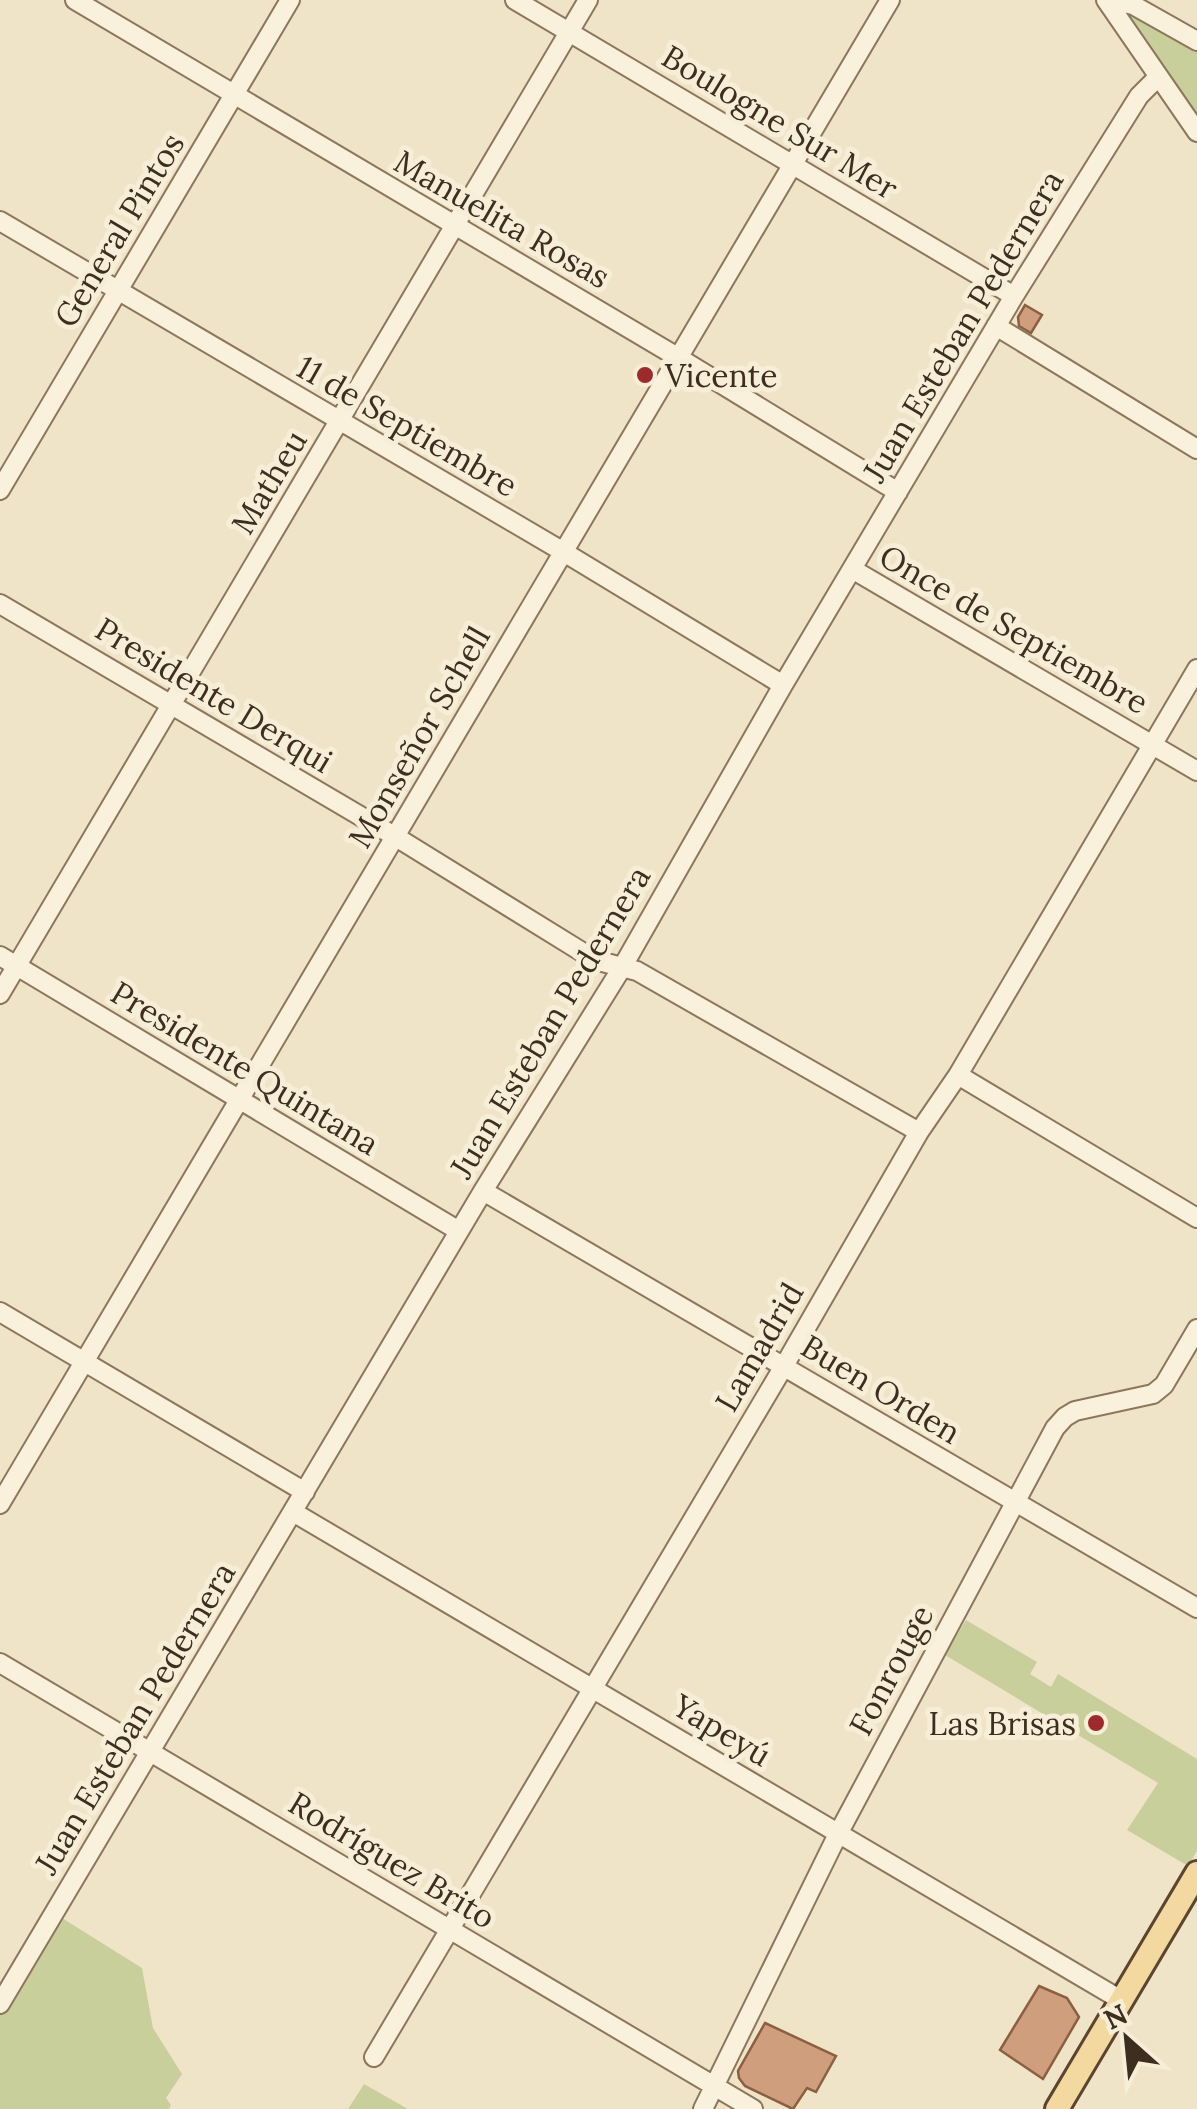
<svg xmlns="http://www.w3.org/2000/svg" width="1197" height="2109" font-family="Lora,serif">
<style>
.green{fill:#c9cf9b}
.building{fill:#cf9f7d;stroke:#8d5f41;stroke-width:2.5}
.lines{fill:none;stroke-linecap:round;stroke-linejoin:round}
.minor-casing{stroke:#8d765c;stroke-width:22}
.major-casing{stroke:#5b4430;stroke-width:28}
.minor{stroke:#faf1dc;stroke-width:18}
.major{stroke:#f3d9a0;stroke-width:22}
.poi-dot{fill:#9e2a2b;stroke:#f7eed8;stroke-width:4}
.labels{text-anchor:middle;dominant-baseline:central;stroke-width:10;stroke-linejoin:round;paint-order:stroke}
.street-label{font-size:32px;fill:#3d2e20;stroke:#f7eed8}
.poi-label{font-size:32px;fill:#3d2e20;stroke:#f7eed8;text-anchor:start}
</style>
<rect width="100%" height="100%" fill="#f0e4c8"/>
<path class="green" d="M1111,0L1197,41V132Z
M966,1620L1037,1662L1030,1674L1051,1687L1058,1674L1197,1759V1851L1188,1866L1127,1830L1158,1783L945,1655Z
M54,1913L142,1968L153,2028L182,2074L166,2098L171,2105L169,2109H0V2004Z
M364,2084L408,2109H348Z"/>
<path class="building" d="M1025,305L1042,315L1031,333L1019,326L1018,317Z
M1039,1986L1067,1998L1079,2017L1043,2079L1000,2050Z
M765,2023L836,2056L816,2092L807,2088L793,2109L745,2086L739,2078L738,2071Z"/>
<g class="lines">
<defs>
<path id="minor" d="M75,0L679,358L898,492
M515,0L1014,296
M1106,0L1197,132
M1111,0L1133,5L1197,41
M0,221L562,551L783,685
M996,326L1197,449
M0,490L290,0
M852,569L1197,771
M0,604L396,837L595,960L637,971L919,1132
M0,956L459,1231
M0,994L588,0
M958,1075L1197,1218
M483,1191L1197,1608
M0,1312L305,1492
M0,1504L890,0
M293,1512L1121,2000
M0,1663L753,2109
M0,2004L483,1191L623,966L783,685L1014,296L1139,96L1158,77
M374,2057L784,1366L919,1132L958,1075L1197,669
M703,2109L838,1834L1055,1428L1065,1417L1075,1411L1153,1394L1164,1385L1197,1329"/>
<path id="major" d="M1057,2109L1197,1873"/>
</defs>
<use href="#minor" class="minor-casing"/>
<use href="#major" class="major-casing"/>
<use href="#minor" class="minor"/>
<use href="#major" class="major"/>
</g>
<g class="poi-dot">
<circle cx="645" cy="375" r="10"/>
<circle cx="1096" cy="1723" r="10"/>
</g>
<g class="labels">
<g class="street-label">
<text transform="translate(780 122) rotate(31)">Boulogne Sur Mer</text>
<text transform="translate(502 219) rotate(30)">Manuelita Rosas</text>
<text transform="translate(119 230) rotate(-59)">General Pintos</text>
<text transform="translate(963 326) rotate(-59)">Juan Esteban Pedernera</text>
<text transform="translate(407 426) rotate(30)">11 de Septiembre</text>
<text transform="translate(269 482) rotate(-59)">Matheu</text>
<text transform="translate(1014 629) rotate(30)">Once de Septiembre</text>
<text transform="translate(214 695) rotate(31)">Presidente Derqui</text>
<text transform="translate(419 737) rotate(-60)">Monseñor Schell</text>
<text transform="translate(550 1022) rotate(-59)">Juan Esteban Pedernera</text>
<text transform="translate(245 1068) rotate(31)">Presidente Quintana</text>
<text transform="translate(759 1347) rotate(-60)">Lamadrid</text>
<text transform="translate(881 1389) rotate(31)">Buen Orden</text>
<text transform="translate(891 1670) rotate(-62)">Fonrouge</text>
<text transform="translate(135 1718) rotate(-59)">Juan Esteban Pedernera</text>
<text transform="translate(722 1730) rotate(31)">Yapeyú</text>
<text transform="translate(392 1860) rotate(31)">Rodríguez Brito</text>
</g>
<g class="poi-label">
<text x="665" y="375">Vicente</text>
<text x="1076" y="1723" text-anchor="end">Las Brisas</text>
</g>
</g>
<g transform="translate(1127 2039) rotate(333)" stroke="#f7eed8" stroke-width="8" paint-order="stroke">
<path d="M0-8L18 38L0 25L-18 38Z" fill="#3d2e20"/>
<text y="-15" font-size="28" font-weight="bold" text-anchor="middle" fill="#3d2e20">N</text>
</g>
</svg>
